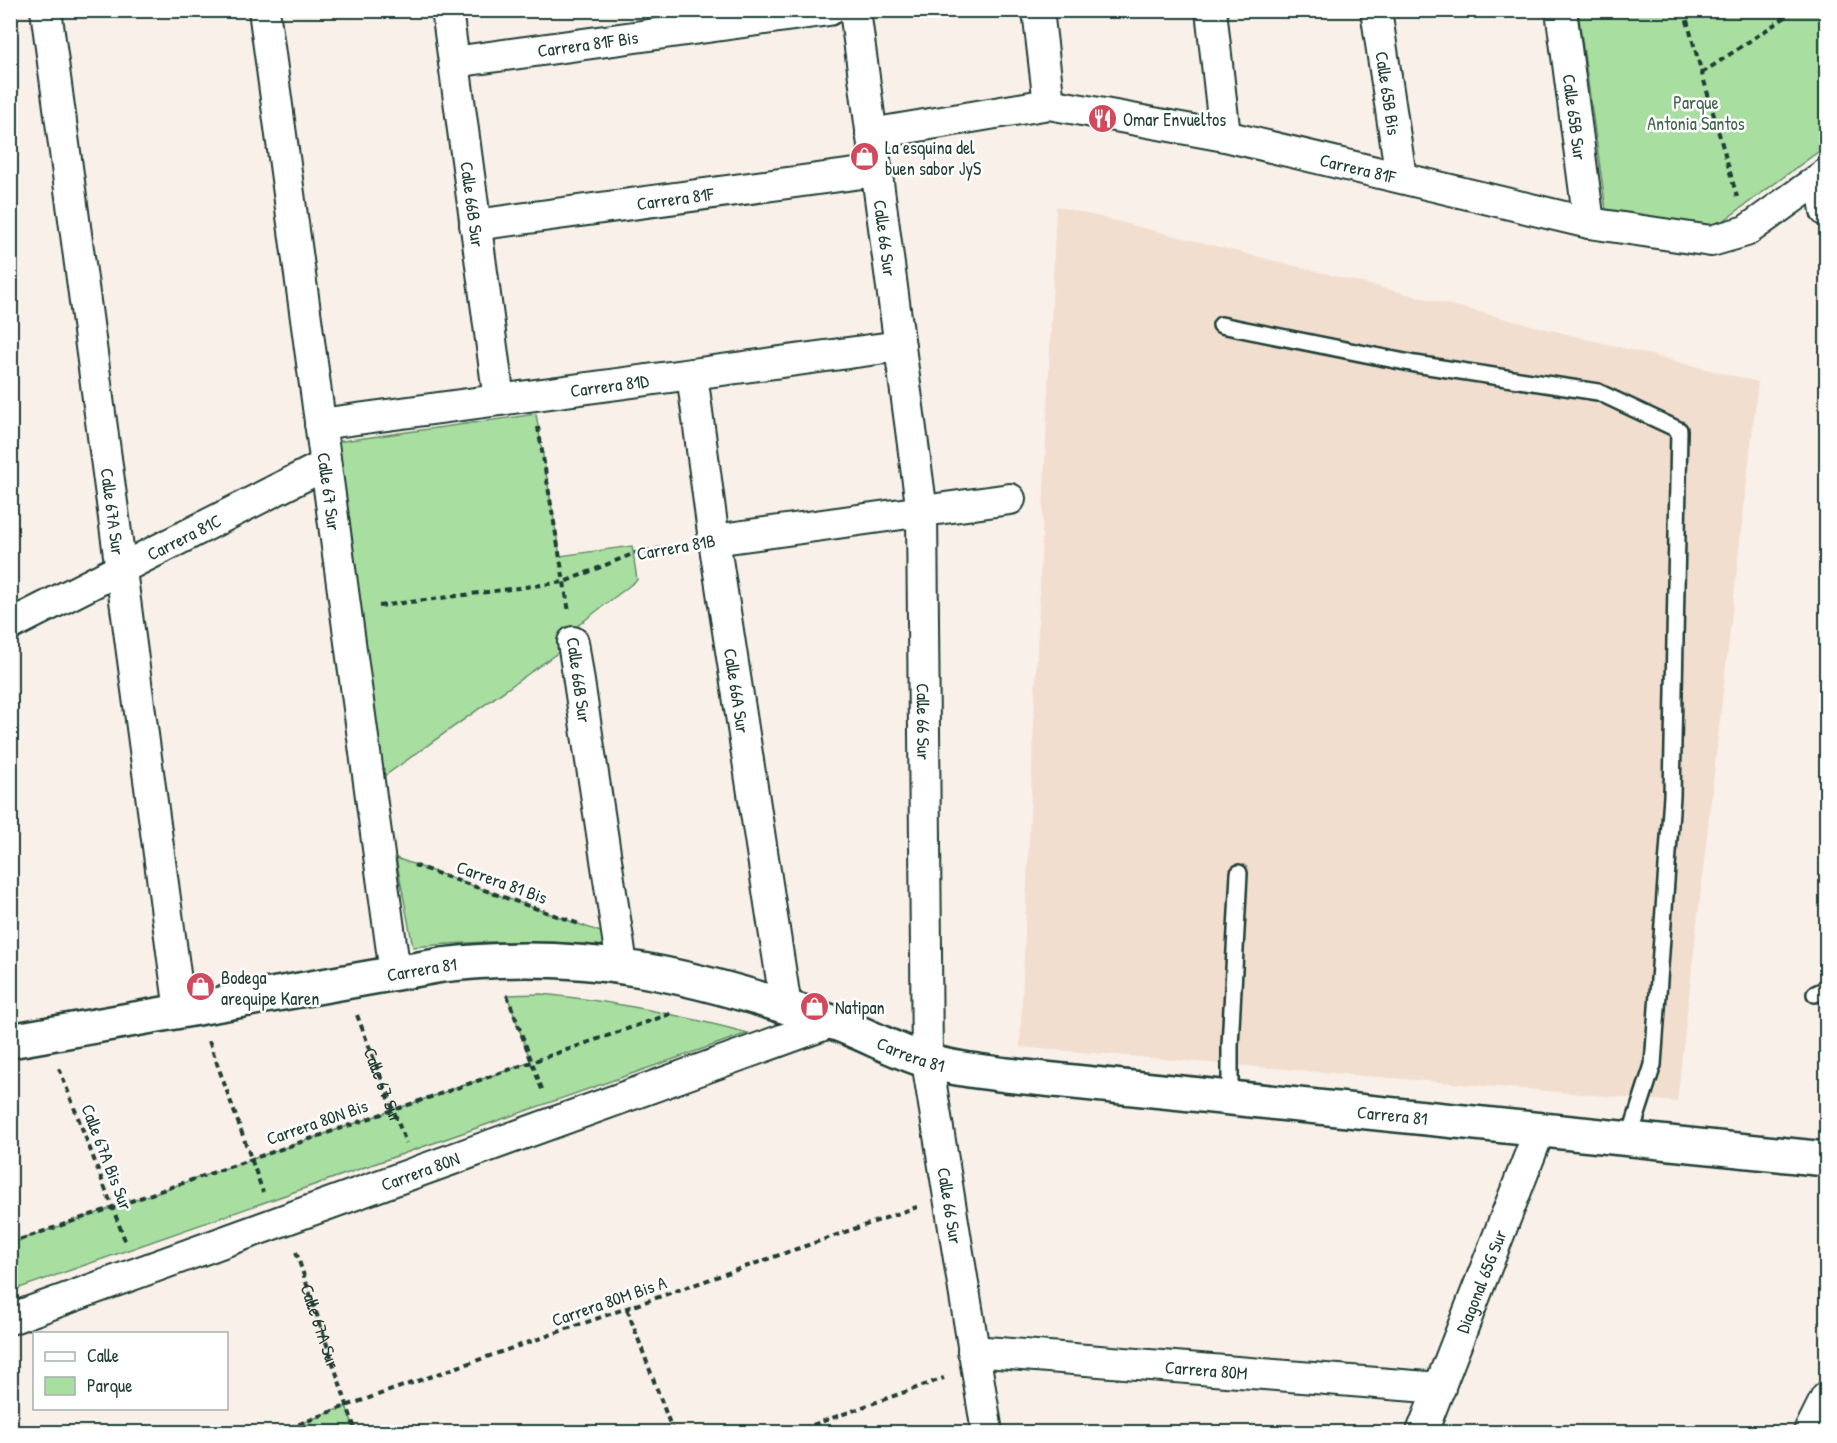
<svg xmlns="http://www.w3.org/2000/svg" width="1837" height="1443" font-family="'Patrick Hand',sans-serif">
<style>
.built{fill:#f2decf}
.green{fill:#a9dea1;stroke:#648e6a;stroke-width:1.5}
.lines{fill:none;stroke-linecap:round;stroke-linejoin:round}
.service-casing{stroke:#1f3d34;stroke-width:20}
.minor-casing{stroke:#1f3d34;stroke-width:34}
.tertiary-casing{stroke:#1f3d34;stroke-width:38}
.path{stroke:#1f3d34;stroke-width:4;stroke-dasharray:6 4.5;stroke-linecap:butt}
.service{stroke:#fff;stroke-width:15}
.minor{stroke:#fff;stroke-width:30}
.tertiary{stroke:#fff;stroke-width:33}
.labels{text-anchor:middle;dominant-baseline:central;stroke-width:5;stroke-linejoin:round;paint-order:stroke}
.street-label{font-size:18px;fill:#1f3d34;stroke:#fff}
.park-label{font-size:18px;fill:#42654f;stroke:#fff}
.poi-label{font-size:18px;fill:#1f3d34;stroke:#fff;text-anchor:start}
</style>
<rect width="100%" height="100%" fill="#f9f0e9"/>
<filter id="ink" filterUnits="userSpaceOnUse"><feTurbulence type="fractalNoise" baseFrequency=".0167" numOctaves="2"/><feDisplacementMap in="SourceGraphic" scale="12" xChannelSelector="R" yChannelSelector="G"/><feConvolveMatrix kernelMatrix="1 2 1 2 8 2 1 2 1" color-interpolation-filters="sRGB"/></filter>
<g filter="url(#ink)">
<path class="built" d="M1056,206L1758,382L1677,1102L1020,1047Z"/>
<path class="green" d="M1578,11H1826V146L1715,227L1606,210Z
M536,414L560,556L632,546L637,580L572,630L573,642L383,777L336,442Z
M396,858L609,935V946C543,940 480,940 413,947Z
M541,994C614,1001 677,1014 748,1033L11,1291V1243L531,1062L507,995Z
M346,1406L356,1432H279Z"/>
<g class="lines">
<defs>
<path id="service" d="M1221,325L1415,364L1598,392L1679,430L1672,796L1653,1065L1629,1139
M1815,994L1826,989
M1230,1098V1046L1239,873"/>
<g id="minor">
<path id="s3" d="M46,10L180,1011"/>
<path id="s4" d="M264,10L395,973"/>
<path id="s5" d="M447,10L499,400"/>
<path id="s6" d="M855,10L922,512L927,1061L987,1432"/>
<path d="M1038,10L1049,104"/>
<path d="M1211,10L1225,136"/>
<path id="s7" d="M1376,10L1401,177"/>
<path id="s8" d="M1561,10L1589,223"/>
<path id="s9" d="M454,62L829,10"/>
<path id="s10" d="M871,134L1049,104L1225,136L1589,223L1711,241L1746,231L1826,174"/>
<path d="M1821,178L1826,211"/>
<path id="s11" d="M475,225L877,171"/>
<path id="s12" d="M692,374L714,540L786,1007"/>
<path id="s13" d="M320,424L900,346"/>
<path d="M714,540L1010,499"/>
<path id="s14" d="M10,625L325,465"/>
<path d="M573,642L622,965"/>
<path id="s15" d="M10,1319L832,1022"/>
<path id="s16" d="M973,1351L1440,1388"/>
<path id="s17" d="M1422,1432L1540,1129"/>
<path d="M1809,1432L1826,1398"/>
</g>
<g id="tertiary">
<path id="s18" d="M10,1041L442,965C585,948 694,975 829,1021C862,1032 892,1050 925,1060C951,1069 979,1071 1006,1075L1826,1159"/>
</g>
</defs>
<use href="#service" class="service-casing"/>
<use href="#minor" class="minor-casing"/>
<use href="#tertiary" class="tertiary-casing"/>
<g class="path">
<path d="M1684,10L1737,197"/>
<path d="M1702,73L1796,10"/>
<path d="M538,427L569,612"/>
<path d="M379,606L564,582L635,553L681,545"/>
<path d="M414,865L582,925"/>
<path d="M507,995L543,1092"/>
<path id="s1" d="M357,1015L406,1143"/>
<path d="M209,1041L263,1192"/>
<path d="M59,1068L126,1243"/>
<path d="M10,1243L673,1013"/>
<path id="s2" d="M296,1252L356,1432"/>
<path d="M627,1309L673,1432"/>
<path d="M279,1432L346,1406L917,1207"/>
<path d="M793,1432L944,1378"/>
</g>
<use href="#service" class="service"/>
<use href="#minor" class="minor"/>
<use href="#tertiary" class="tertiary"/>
</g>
</g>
<defs>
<symbol id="restaurant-disc" viewBox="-11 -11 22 22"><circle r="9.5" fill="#d1495b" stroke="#fff"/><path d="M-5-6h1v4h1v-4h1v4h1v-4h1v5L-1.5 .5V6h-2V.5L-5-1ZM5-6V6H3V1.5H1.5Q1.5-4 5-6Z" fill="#fff"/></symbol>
<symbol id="shop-disc" viewBox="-11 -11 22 22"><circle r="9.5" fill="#d1495b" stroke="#fff"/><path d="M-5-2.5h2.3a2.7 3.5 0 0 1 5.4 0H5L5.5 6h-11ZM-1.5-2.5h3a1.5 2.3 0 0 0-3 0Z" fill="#fff"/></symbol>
</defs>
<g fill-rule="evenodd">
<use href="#restaurant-disc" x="1086" y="102" width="33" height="33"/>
<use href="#shop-disc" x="848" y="140" width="33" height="33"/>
<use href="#shop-disc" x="184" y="970" width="33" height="33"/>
<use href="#shop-disc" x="798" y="990" width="33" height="33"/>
</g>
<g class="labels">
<g class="street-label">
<text stroke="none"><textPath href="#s9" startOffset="135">Carrera 81F Bis</textPath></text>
<text stroke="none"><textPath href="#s7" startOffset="84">Calle 65B Bis</textPath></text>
<text stroke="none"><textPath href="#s8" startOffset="108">Calle 65B Sur</textPath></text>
<text stroke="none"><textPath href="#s10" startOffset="496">Carrera 81F</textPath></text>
<text stroke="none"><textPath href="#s11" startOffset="202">Carrera 81F</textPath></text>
<text stroke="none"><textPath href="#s5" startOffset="196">Calle 66B Sur</textPath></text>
<text stroke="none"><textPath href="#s6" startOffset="230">Calle 66 Sur</textPath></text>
<text stroke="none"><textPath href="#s13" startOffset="292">Carrera 81D</textPath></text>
<text stroke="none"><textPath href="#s4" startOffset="486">Calle 67 Sur</textPath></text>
<text stroke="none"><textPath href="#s3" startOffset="506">Calle 67A Sur</textPath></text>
<text stroke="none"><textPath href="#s14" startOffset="195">Carrera 81C</textPath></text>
<text transform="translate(676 547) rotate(-10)">Carrera 81B</text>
<text transform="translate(579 680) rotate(82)">Calle 66B Sur</text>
<text stroke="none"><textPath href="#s12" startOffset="320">Calle 66A Sur</textPath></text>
<text stroke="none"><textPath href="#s6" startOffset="716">Calle 66 Sur</textPath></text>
<text transform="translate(502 882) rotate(20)">Carrera 81 Bis</text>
<text stroke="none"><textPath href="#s18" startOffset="418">Carrera 81</textPath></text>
<text stroke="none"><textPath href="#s18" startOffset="922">Carrera 81</textPath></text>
<text stroke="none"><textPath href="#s1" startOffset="75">Calle 67 Sur</textPath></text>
<text stroke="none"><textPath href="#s18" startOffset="1408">Carrera 81</textPath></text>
<text transform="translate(317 1122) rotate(-19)">Carrera 80N Bis</text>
<text transform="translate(107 1157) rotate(69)">Calle 67A Bis Sur</text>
<text stroke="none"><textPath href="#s15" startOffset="436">Carrera 80N</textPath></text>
<text stroke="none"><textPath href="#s6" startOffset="1202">Calle 66 Sur</textPath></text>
<text stroke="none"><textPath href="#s17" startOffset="162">Diagonal 65G Sur</textPath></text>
<text transform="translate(609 1301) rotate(-19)">Carrera 80M Bis A</text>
<text stroke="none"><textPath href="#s2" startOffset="78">Calle 67A Sur</textPath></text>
<text stroke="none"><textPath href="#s16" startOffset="234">Carrera 80M</textPath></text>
</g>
<g class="park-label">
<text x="1696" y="102">Parque<tspan x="1696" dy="21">Antonia Santos</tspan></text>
</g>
<g class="poi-label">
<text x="1123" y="119">Omar Envueltos</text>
<text x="885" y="147">La esquina del<tspan x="885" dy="21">buen sabor JyS</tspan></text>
<text x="221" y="977">Bodega<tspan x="221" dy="21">arequipe Karen</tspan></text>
<text x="835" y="1007">Natipan</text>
</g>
</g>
<rect width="1837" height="1443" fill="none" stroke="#fff" stroke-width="36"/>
<rect x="18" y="18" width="1801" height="1407" fill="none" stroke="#1f3d34" stroke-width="2" filter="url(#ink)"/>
<rect x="33" y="1332" width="195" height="78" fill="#ffffff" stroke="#a5b1ae" stroke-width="1.5"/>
<rect x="45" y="1352" width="30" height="9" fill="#ffffff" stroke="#a5b1ae" stroke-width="1.5"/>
<text x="87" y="1362" font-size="18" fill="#1f3d34">Calle</text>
<rect x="45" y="1377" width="30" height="18" fill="#a9dea1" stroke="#a5b1ae" stroke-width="1.5"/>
<text x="87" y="1392" font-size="18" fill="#1f3d34">Parque</text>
</svg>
